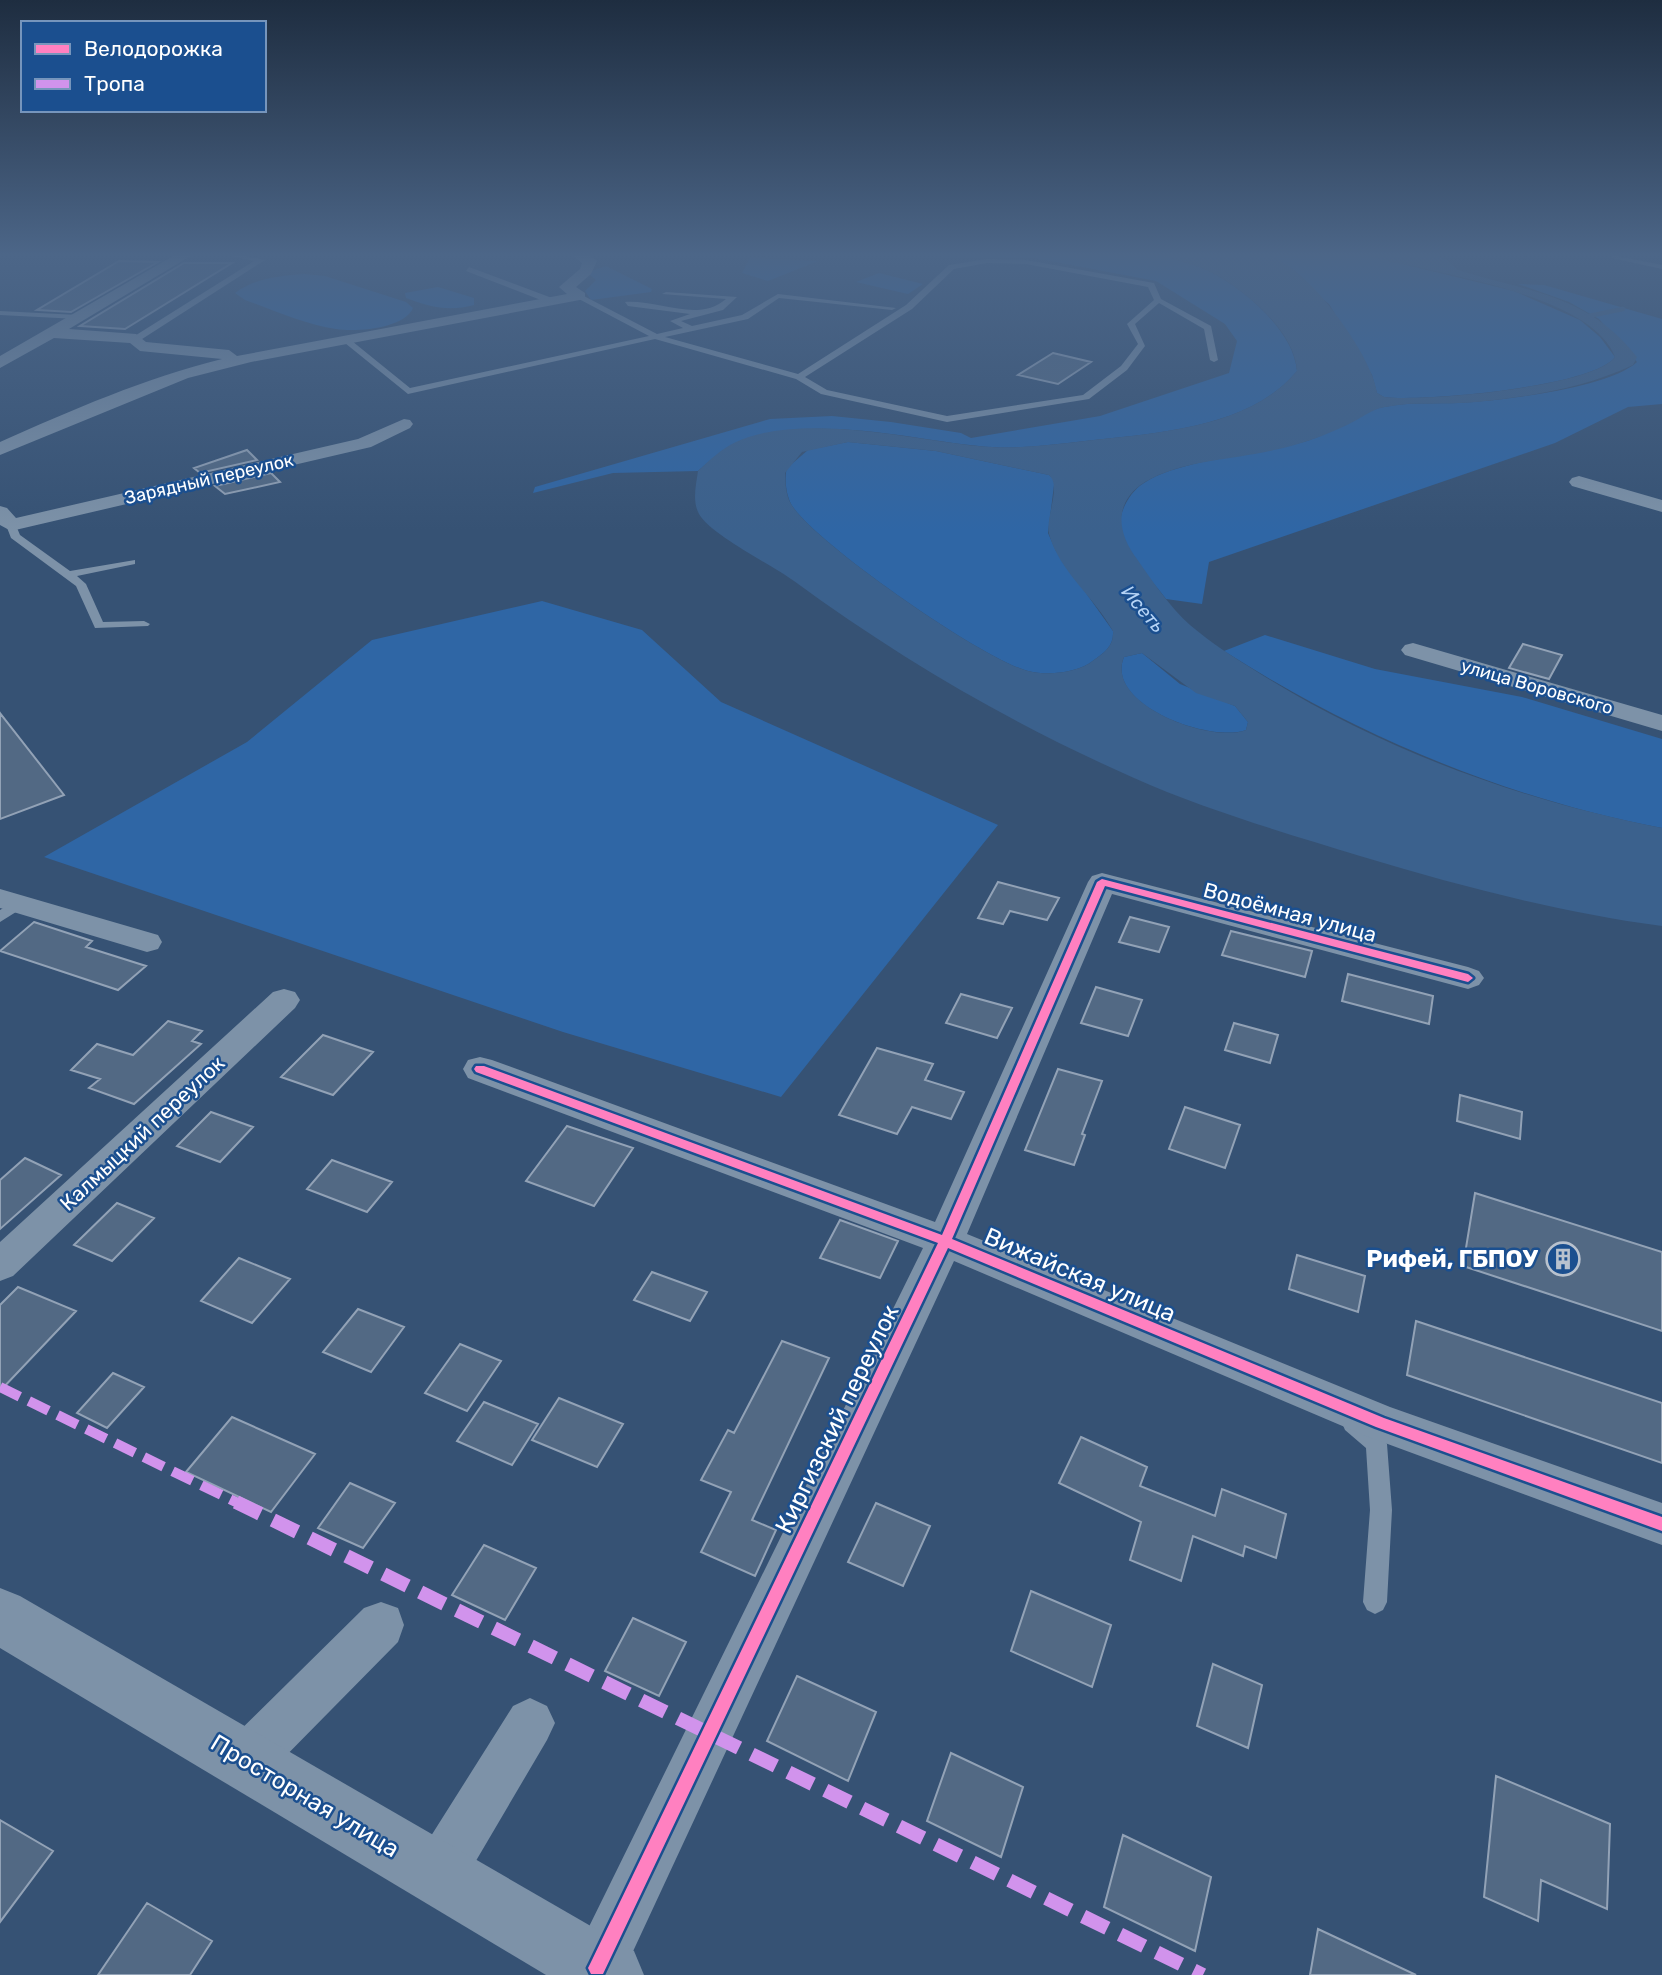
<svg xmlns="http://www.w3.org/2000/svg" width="1662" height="1975" font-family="Rubik,sans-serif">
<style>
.green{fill:#2f66a5}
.water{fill:#3b618d;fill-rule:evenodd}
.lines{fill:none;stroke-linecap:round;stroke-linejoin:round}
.stream{stroke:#3b618d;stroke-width:4.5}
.building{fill:#526984;stroke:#92a2b6;stroke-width:2}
.service{fill:#7d92a8;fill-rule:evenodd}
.minor{fill:#7d92a8;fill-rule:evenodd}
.tertiary{fill:#7d92a8;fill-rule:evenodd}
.quiet-far1{stroke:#d193ec;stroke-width:10;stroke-dasharray:22 10;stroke-linecap:butt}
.quiet{stroke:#d193ec;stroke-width:14;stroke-dasharray:27 14;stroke-linecap:butt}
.cycleway-casing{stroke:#1b4f8f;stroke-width:5}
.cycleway{fill:#ff80c0;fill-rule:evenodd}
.labels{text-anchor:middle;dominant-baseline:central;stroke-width:5;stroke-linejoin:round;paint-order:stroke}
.far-street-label{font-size:18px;fill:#fff;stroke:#1b4f8f}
.far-water-label{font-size:19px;font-style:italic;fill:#b5d3f5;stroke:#1b4f8f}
.street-label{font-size:21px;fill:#fff;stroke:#1b4f8f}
.near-poi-label{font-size:24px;font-weight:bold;fill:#fff;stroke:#1b4f8f;text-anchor:end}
.near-street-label{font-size:24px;fill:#fff;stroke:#1b4f8f}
</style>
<rect width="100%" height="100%" fill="#365274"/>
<path class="green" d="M846,255H1159C1176,260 1195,264 1211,272C1245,290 1294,331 1297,371C1249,429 1155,433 1085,441C1050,445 1014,450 979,446C890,437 771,401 698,471L613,473L533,493L535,487L770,419L832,416L891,422L961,433L971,438L1100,416L1229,373L1237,341L1225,324L1156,281L1029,257Z
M1267,255H1365L1514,291L1580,320L1600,337L1615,357C1593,387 1422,402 1384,397L1377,393L1372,375L1329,304Z
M750,258L818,261L768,281L742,273Z
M606,266L652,289L651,292L591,300L585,291L596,280L590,275L591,271Z
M879,273L923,284L908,294L856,282Z
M304,274L325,276L406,302L413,308C404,329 356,332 336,329C306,325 274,310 245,300L235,293C255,278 279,276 304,274Z
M1518,284L1544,285L1662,319V404L1628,407L1555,443L1209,562L1202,604L1166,599C1152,579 1119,549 1120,523C1121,508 1131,491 1144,483C1179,459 1262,455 1307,441C1333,433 1357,412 1384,407C1413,401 1445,405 1474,402C1512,399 1610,387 1637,362L1599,319L1569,302Z
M438,287L474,298V305C448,312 431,307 406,298L405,293Z
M848,442L936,451L1049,475L1054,479V485L1048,533L1056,551L1113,631C1114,646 1105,652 1094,660C1078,673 1048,676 1028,671C985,661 812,541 791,504C786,494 784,478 787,468L808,450Z
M542,601L642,630L721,702L998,825L781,1097L563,1032L44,857L247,742L372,640Z
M1265,635L1375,669L1522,697L1662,739V828C1505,798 1358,736 1224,651Z
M1142,653L1180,684L1235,706L1248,722L1246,730C1211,743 1104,705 1124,657Z"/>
<path class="water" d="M1159,255C1188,255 1240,250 1266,255C1305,262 1373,356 1377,393L1384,397C1421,402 1595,387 1615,357C1591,292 1424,272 1365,255H1433L1447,260L1458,270C1528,292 1588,294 1637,357L1633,365C1584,388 1529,397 1476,402C1446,405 1415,401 1385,407C1372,409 1360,419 1347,425C1324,436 1299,445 1274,450C1232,460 1182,460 1145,482C1113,502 1117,533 1137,559C1153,582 1169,606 1190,625C1211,643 1235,658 1259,673C1379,749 1522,801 1662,828V926C1558,912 1460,886 1360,856C1285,833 1206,810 1134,778C1012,724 902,660 794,581C772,565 711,535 699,514C692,501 696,485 698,471C710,460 721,449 736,442C801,412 910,439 978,446C1013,450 1050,445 1085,441C1154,433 1249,429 1297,371C1295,331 1245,290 1211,272C1195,264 1176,260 1159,255ZM848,442L936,451L1049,475C1062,486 1045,518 1049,534C1059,571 1095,598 1113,631C1114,646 1105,652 1094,660C1078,673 1048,676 1028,671C985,661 812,541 791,504C786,496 785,482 785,473L802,452ZM1142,653L1196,693L1235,706L1248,722L1246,730C1211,744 1104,704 1124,657Z"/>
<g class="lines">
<path class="stream" d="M1584,317L1623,309"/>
</g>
<path class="building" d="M119,261L158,262L71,312L37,310Z
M184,263H232L125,329L80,326Z
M1053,353L1091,362L1058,384L1018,375Z
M247,450L257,460L200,473L194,468Z
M271,473L280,482L225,494L215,486Z
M1523,644L1562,655L1549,679L1509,668Z
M0,713L64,795L0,819Z
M998,882L1059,898L1047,920L1010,911L1003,924L978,918Z
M1130,917L1169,927L1159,952L1119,942Z
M34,922L92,941L86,947L146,966L118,990L0,951Z
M1231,931L1312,951L1305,977L1222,955Z
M1348,974L1433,996L1429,1024L1342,1001Z
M1096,987L1142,1000L1128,1036L1081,1023Z
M961,994L1012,1008L997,1038L946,1023Z
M168,1021L202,1031L192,1041L201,1044L134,1104L89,1088L100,1079L71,1070L97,1044L133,1055Z
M1234,1023L1278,1035L1270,1063L1225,1050Z
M323,1035L373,1052L333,1095L281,1077Z
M877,1048L933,1064L925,1080L964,1092L951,1119L912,1107L897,1134L839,1115Z
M1058,1069L1102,1081L1082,1134L1085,1135L1074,1165L1025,1150Z
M1460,1095L1522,1112L1520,1139L1457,1121Z
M1185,1107L1240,1125L1225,1168L1169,1149Z
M211,1112L253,1127L220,1162L177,1146Z
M567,1126L633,1148L594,1206L526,1181Z
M25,1158L61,1175L0,1229V1180Z
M332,1160L392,1182L367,1212L307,1189Z
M1475,1193L1662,1252V1331L1463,1266Z
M117,1203L154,1218L112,1261L74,1245Z
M840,1220L898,1241L880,1278L820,1258Z
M1297,1255L1365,1276L1358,1312L1289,1289Z
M239,1258L290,1279L252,1323L201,1301Z
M652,1272L707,1292L690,1321L634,1300Z
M18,1287L76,1311L0,1391V1305Z
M358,1309L404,1327L371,1372L323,1352Z
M1416,1321L1662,1403V1463L1407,1375Z
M782,1341L829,1358L752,1520L776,1530L755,1576L701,1552L731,1492L701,1480L728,1430L734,1433Z
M460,1344L501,1361L467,1411L425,1393Z
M113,1373L144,1387L107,1428L77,1413Z
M559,1398L623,1424L597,1467L532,1440Z
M484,1402L538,1424L512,1465L457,1441Z
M232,1417L315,1454L271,1512L186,1472Z
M1081,1437L1147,1467L1140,1486L1215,1516L1222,1489L1286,1514L1276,1558L1245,1546L1243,1556L1193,1536L1181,1581L1130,1560L1141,1522L1059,1483Z
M350,1483L395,1503L363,1548L318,1528Z
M876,1503L930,1526L903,1586L848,1562Z
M484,1545L536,1568L505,1620L452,1595Z
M1031,1591L1111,1625L1092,1687L1011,1651Z
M633,1618L686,1642L659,1696L605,1671Z
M1213,1664L1262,1685L1248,1748L1197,1726Z
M797,1676L876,1712L848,1781L767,1741Z
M951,1753L1023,1787L1001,1857L927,1821Z
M1496,1776L1610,1824L1607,1909L1541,1880L1538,1921L1484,1897Z
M0,1820L53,1851L0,1922Z
M1123,1835L1211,1877L1195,1951L1104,1907Z
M147,1903L212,1941L190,1975H98Z
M1318,1929L1416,1975H1310Z"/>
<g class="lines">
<path class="service" d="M226,255H241L265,260L139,341H133V337L254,261Z
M1612,255L1662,265V269L1612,258Z
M987,259L1026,260L1154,283L1161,299L1211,326L1218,360L1214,362L1210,360L1204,329L1159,303L1135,324L1145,346L1127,370L1089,399L947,422L821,394L796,379L655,339L408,394L340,339L347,337L410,388L649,336L577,298L580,294L657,334L683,328L670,321L690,314L628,306L625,302C660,300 698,323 726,299L662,294L666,292L737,297L723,310L681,321L692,326L742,315L778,294L896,308L892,310L779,298L748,319L665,337L798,374L906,305L949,265ZM987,263L1026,264L1148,287L1154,300L1127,324L1138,344L1121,366L1083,395L947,416L827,390L805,377L912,309L954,269Z
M469,267L552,298L553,300L546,302L466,271Z
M0,311L78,315L82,317L78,319L0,315Z
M7,523H15L20,535L70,571L135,560V564L77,576L86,584L103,622L144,621L150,624L148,626L95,628L76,586L11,538L6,525Z
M19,899L24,901L26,904L24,907L0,922V910Z
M1352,1413C1365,1418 1381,1432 1387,1444L1392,1510L1387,1602L1383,1610L1375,1614L1367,1610L1363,1602L1370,1510L1366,1448L1345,1430L1342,1423L1345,1416Z"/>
<path class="minor" d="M175,255H192L69,329L136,334L146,342L229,350L237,356L567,294L559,287L580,269L582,263L572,255H589L597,261L591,274L576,287L585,293V299L251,362L188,378L0,455V442C72,410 145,378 222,359L140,351L130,343L54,338L0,368V356Z
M404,419L410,420L413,424L410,428L371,447L11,531L0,525V506L7,508L16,518L358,439Z
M1579,476L1662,500V512L1572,486L1569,482L1572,478Z
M1413,643L1662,715V731L1405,655L1401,650L1405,645Z
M1102,873L1468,967L1479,971L1484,978L1479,985L1468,989L1112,894L967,1234L1390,1407L1662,1503V1545L1366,1436L954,1261L622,1975H572L569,1968L578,1949L923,1248L468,1078L463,1069L468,1060L480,1057L492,1060L935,1222L1088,882L1092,876Z
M0,889L158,935L162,942L158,949L147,952L0,908Z
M284,989L295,992L300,1000L295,1008L13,1276L0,1281V1242L273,992Z
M381,1602L398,1608L404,1625L398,1642L263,1779L245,1786L227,1779L220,1761L227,1743L364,1608Z
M530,1698L547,1706L555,1723L547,1740L457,1893L438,1900L419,1893L412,1874L419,1855L513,1706Z"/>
<path class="tertiary" d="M0,1588L20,1596L634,1951L644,1975H546L0,1648Z"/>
<path class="quiet-far1" d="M0,1387L240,1504"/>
<path class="quiet" d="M236,1502L1203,1975"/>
<defs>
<path id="cycleway" d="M1102,879L1468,974L1473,978L1468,982L1105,886L952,1239L1384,1418L1662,1517V1531L1376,1427L948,1248L603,1974H591L588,1968L591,1962L938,1243L476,1072L474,1069L476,1066H484L942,1235L1097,882Z"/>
</defs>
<use href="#cycleway" class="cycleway-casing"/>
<use href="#cycleway" class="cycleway"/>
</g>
<linearGradient id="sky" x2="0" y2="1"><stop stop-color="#1e2d40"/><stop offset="0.48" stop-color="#4c6688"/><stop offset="1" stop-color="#4c6688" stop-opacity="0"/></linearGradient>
<rect width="1662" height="531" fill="url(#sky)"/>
<defs>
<symbol id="building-ring" viewBox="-11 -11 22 22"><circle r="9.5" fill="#1b4f8f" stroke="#b9c2ce" stroke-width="1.5"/><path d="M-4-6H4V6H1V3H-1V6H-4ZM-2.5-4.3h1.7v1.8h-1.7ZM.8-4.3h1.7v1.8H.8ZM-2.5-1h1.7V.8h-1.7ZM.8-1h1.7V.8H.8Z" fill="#b9c2ce"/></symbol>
</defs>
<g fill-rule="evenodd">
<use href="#building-ring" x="1544" y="1240" width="38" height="38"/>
</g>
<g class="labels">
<g class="far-street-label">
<text transform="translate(209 479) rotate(-13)">Зарядный переулок</text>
<text transform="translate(1537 687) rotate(16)">улица Воровского</text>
</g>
<g class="far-water-label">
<text transform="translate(1143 609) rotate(50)">Исеть</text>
</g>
<g class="street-label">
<text transform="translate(1290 912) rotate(15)">Водоёмная улица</text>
<text transform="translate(142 1133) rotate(-43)">Калмыцкий переулок</text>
</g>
<g class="near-poi-label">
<text x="1538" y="1259">Рифей, ГБПОУ</text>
</g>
<g class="near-street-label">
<text transform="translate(1080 1275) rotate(23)">Вижайская улица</text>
<text transform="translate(837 1419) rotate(-64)">Киргизский переулок</text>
<text transform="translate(305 1796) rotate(31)">Просторная улица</text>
</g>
</g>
<rect x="21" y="21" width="245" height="91" fill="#1b4f8f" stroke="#7695bc" stroke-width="2"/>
<rect x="35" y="44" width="35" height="10" fill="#ff80c0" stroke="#7695bc" stroke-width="2"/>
<text x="84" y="56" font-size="21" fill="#ffffff">Велодорожка</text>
<rect x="35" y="79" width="35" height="10" fill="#d193ec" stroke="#7695bc" stroke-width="2"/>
<text x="84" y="91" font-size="21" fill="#ffffff">Тропа</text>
</svg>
